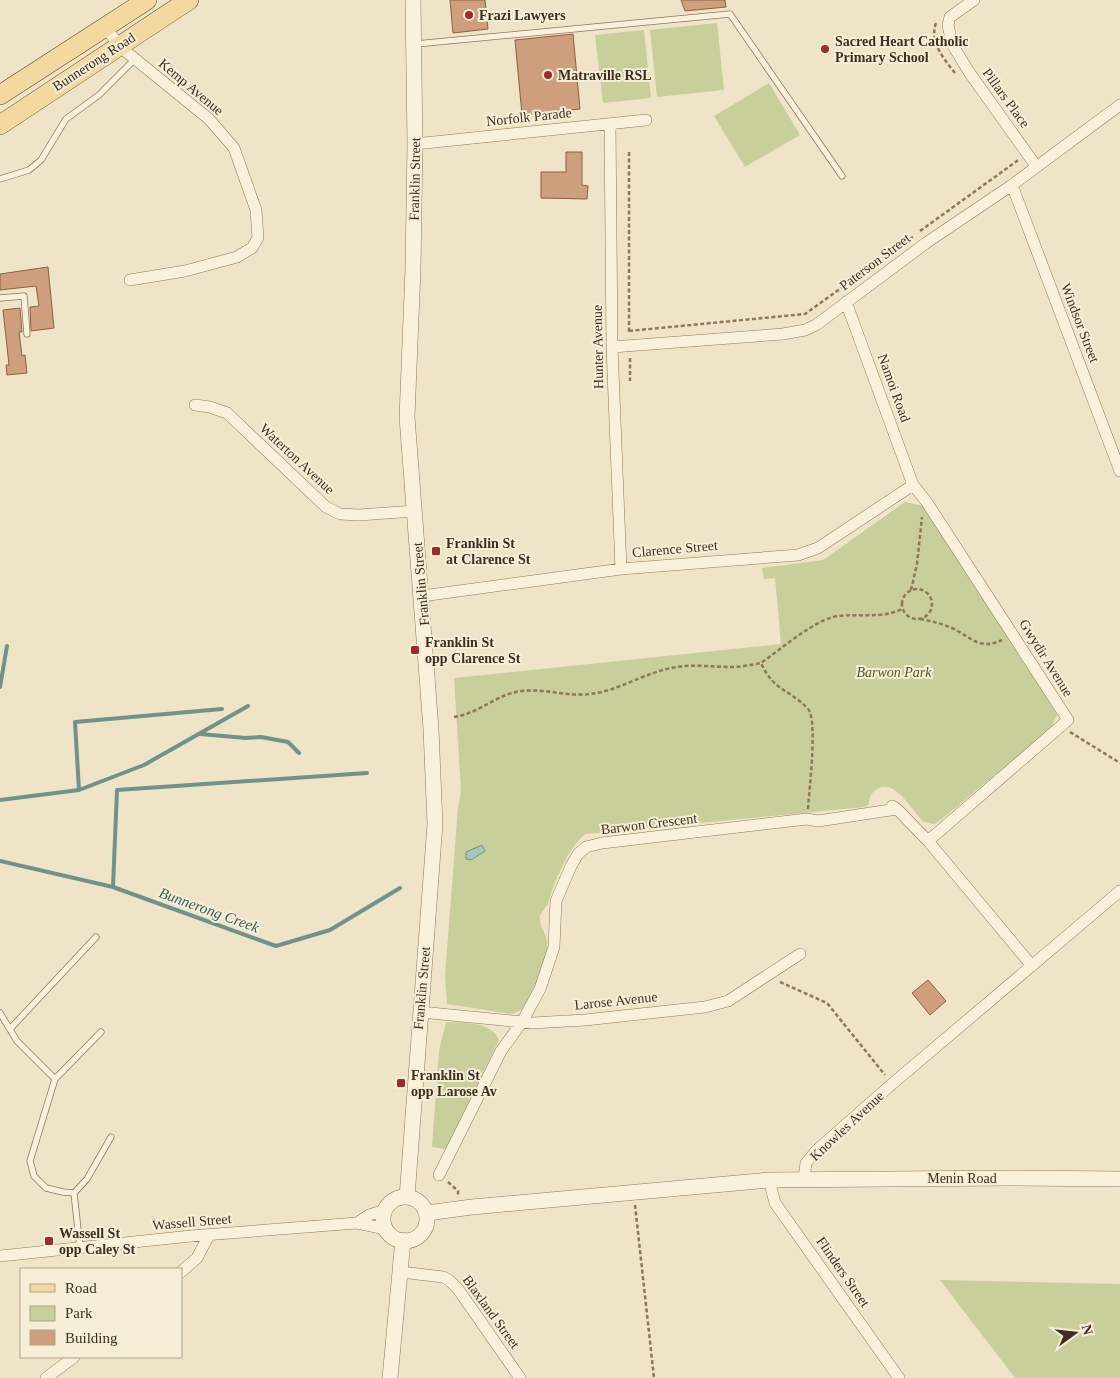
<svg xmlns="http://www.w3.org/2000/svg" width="1120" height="1378" font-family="Georgia,serif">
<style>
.green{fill:#c9cf9b}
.water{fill:#a9c4bc;stroke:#6f938a}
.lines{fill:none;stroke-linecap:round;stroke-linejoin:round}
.stream{stroke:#6f938a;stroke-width:4}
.building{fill:#cf9f7d;stroke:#8d5f41}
.service-casing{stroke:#8d765c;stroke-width:7}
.minor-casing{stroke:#8d765c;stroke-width:12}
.tertiary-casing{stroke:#8d765c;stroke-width:16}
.primary-casing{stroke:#5b4430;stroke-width:20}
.path{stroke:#8d765c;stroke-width:2.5;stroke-dasharray:4 2.5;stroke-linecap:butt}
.service{stroke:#faf1dc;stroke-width:5.5}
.minor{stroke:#faf1dc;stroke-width:11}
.tertiary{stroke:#faf1dc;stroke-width:15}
.primary{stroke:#f3d9a0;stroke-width:19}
.poi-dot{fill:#9e2a2b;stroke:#f7eed8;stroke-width:2}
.labels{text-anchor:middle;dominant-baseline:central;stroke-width:4;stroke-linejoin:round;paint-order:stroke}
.poi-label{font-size:14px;font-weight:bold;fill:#3d2e20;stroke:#f7eed8;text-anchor:start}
.street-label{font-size:14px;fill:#3d2e20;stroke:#f7eed8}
.park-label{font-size:14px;font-style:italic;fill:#4d5a26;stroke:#f7eed8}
.water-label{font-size:15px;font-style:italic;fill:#2f5d5a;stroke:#f7eed8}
</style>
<rect width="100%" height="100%" fill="#f0e4c8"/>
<path class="green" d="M717,23L724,90L657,97L650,30Z
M644,30L651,98L603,103L595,35Z
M769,83L800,135L745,167L714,116Z
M905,502L924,506L1053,704L1057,715L1051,728L942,819L934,824L924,822C913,812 896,780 879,788C872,791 869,797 869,804L864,807L586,834C569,845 554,883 548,903C547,907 542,910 540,916C538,924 546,933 547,941C549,960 533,993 523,1009L512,1014L447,1004L445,975L458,808L461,791L454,678L781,644L775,578L764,579L762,568L823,560Z
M446,1022C464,1023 491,1021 499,1040L446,1149L432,1147L439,1050Z
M940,1280L1120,1284V1378H1015Z"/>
<path class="water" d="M482,845L485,851L471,860L466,859V852Z"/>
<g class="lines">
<path class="stream" d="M0,687L7,646
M200,734L246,738L261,737L288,742L299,753
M79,790L75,722L222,709
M0,800L79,790L144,765L248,706
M0,861L113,887L276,946L330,930L400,888
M113,887L117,790L367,773"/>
</g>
<path class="building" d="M450,0H485L488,29L453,33Z
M681,0H725L726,7L685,11Z
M573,34L580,109L522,115L515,40Z
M566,152H582V185L588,186L587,199L541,198V172H566Z
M48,267L54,328L31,331L30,307L39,306L36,286L0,290V274Z
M20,308L22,332H19L22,356L25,355L27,373L7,375L6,365H9L3,310Z
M928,980L946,1001L930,1015L912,993Z"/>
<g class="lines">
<defs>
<path id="service" d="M416,44L730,14L842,176
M0,179L29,170L41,160L66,119L99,95L135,59
M0,298L24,296L27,334
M0,1013L17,1041L55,1079
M10,1029L96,937
M101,1032L55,1079L30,1161L34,1176L46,1188L63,1192L74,1193L87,1179L111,1137
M74,1193L80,1248"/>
<path id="minor" d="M974,0L950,17L948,25L952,44L969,72L1036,166
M105,26L119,46L209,119L234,148L256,210L258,238L252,248L237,257L185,271L130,280
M610,124L612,347L621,569
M415,144L646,120
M1012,185L1120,471
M846,302L913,485L926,501L1068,720L928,841
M612,347L783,334L805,330L816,325L926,243L1012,185L1120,105
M195,405L210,407L227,413L326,507L340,514L359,515L415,511
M422,596L621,569L798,555L818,548L913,485
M892,806L897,809L928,841L1032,966
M420,1012L532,1023L585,1020L705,1007L728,1001L800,954
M439,1175L501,1051L522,1022L540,989L554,947L556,901L571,866L578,854L586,847L602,843L807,819L818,821L897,809
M804,1179L806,1163L816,1151L892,1084L1120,891
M769,1180L775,1203L899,1378
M357,1223L369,1215L385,1210
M0,1256L191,1236L357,1223L386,1229
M181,1272L197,1258L209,1235
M401,1272L443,1277L449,1280L458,1289L520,1378
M46,1378L74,1357"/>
<path id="tertiary" d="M407,1197L435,824L431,729L407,417L413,269L415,144L413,0
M383 1219a22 22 0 1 1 44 0a22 22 0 1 1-44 0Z
M427,1213L472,1207L769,1180L1010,1178L1120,1179
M390,1378L403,1240"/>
<path id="primary" d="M0,95L147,0
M0,125L189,0"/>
</defs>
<use href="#service" class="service-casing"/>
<use href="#minor" class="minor-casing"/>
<use href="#tertiary" class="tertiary-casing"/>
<use href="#primary" class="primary-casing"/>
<path class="path" d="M936,23C929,42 944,59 955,73
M629,152V332
M920,231L1017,161L1016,159
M629,331L805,314L914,236
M630,358V381
M902 604a15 15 0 1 1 30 0a15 15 0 1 1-30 0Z
M911,590L917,564L922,517
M920,619C932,621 943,624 954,629C973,639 980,650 1002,640
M454,717C478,714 497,694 521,691C544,688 567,697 590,694C619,691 647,671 677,667C695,664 713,667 731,667C741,667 751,665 761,663
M1070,732L1120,763
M808,809C809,791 818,720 808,709C790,689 774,692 761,663C781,649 811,623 833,617C857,612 880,620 902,609
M780,982L827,1003L885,1075
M448,1182L458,1191V1195
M635,1205L654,1378"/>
<use href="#service" class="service"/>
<use href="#minor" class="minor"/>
<use href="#tertiary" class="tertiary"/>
<use href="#primary" class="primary"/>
</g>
<g class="poi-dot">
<circle cx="469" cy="15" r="5"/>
<circle cx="825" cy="49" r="5"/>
<circle cx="548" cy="75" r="5"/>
<rect x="431" y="546" width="10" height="10" rx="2.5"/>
<rect x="410" y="645" width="10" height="10" rx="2.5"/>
<rect x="396" y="1078" width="10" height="10" rx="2.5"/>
<rect x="44" y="1236" width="10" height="10" rx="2.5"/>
</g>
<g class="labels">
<g class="poi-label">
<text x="479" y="15">Frazi Lawyers</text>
<text x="835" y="41">Sacred Heart Catholic<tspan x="835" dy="16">Primary School</tspan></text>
<text x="558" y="75">Matraville RSL</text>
<text x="446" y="543">Franklin St<tspan x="446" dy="16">at Clarence St</tspan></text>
<text x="425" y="642">Franklin St<tspan x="425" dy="16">opp Clarence St</tspan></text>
<text x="411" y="1075">Franklin St<tspan x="411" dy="16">opp Larose Av</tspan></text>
<text x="59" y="1233">Wassell St<tspan x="59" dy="16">opp Caley St</tspan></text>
</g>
<g class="street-label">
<text transform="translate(94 62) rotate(-33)">Bunnerong Road</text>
<text transform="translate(191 87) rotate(40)">Kemp Avenue</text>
<text transform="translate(1006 98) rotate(54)">Pillars Place</text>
<text transform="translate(529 117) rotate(-6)">Norfolk Parade</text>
<text transform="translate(415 179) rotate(-89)">Franklin Street</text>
<text transform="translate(875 262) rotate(-37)">Paterson Street</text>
<text transform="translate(1080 323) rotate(69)">Windsor Street</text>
<text transform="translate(598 347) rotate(-91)">Hunter Avenue</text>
<text transform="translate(894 388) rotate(70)">Namoi Road</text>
<text transform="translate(297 459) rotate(43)">Waterton Avenue</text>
<text transform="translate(675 549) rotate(-5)">Clarence Street</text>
<text transform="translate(421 584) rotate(-95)">Franklin Street</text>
<text transform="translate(1046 658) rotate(58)">Gwydir Avenue</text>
<text transform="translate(649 824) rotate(-7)">Barwon Crescent</text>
<text transform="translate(422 988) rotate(-85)">Franklin Street</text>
<text transform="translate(616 1001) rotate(-6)">Larose Avenue</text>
<text transform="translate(847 1126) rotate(-43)">Knowles Avenue</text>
<text x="962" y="1178">Menin Road</text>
<text transform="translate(192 1222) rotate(-5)">Wassell Street</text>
<text transform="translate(843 1272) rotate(55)">Flinders Street</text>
<text transform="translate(491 1312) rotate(54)">Blaxland Street</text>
</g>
<g class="park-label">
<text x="894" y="672">Barwon Park</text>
</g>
<g class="water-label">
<text transform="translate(209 910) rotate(20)">Bunnerong Creek</text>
</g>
</g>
<rect x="20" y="1268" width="162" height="90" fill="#f7eed8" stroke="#ada18e"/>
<rect x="30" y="1284" width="25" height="8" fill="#f3d9a0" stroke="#ada18e"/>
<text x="65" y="1293" font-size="15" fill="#3d2e20">Road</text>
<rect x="30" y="1306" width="25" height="15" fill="#c9cf9b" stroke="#ada18e"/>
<text x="65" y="1318" font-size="15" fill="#3d2e20">Park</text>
<rect x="30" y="1330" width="25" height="15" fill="#cf9f7d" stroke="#ada18e"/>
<text x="65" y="1343" font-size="15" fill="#3d2e20">Building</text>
<g transform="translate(1075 1333) rotate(75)" stroke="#f7eed8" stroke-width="4" paint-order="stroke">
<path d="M0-4L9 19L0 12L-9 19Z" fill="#3d2e20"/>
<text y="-8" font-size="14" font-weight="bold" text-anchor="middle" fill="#3d2e20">N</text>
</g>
</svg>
